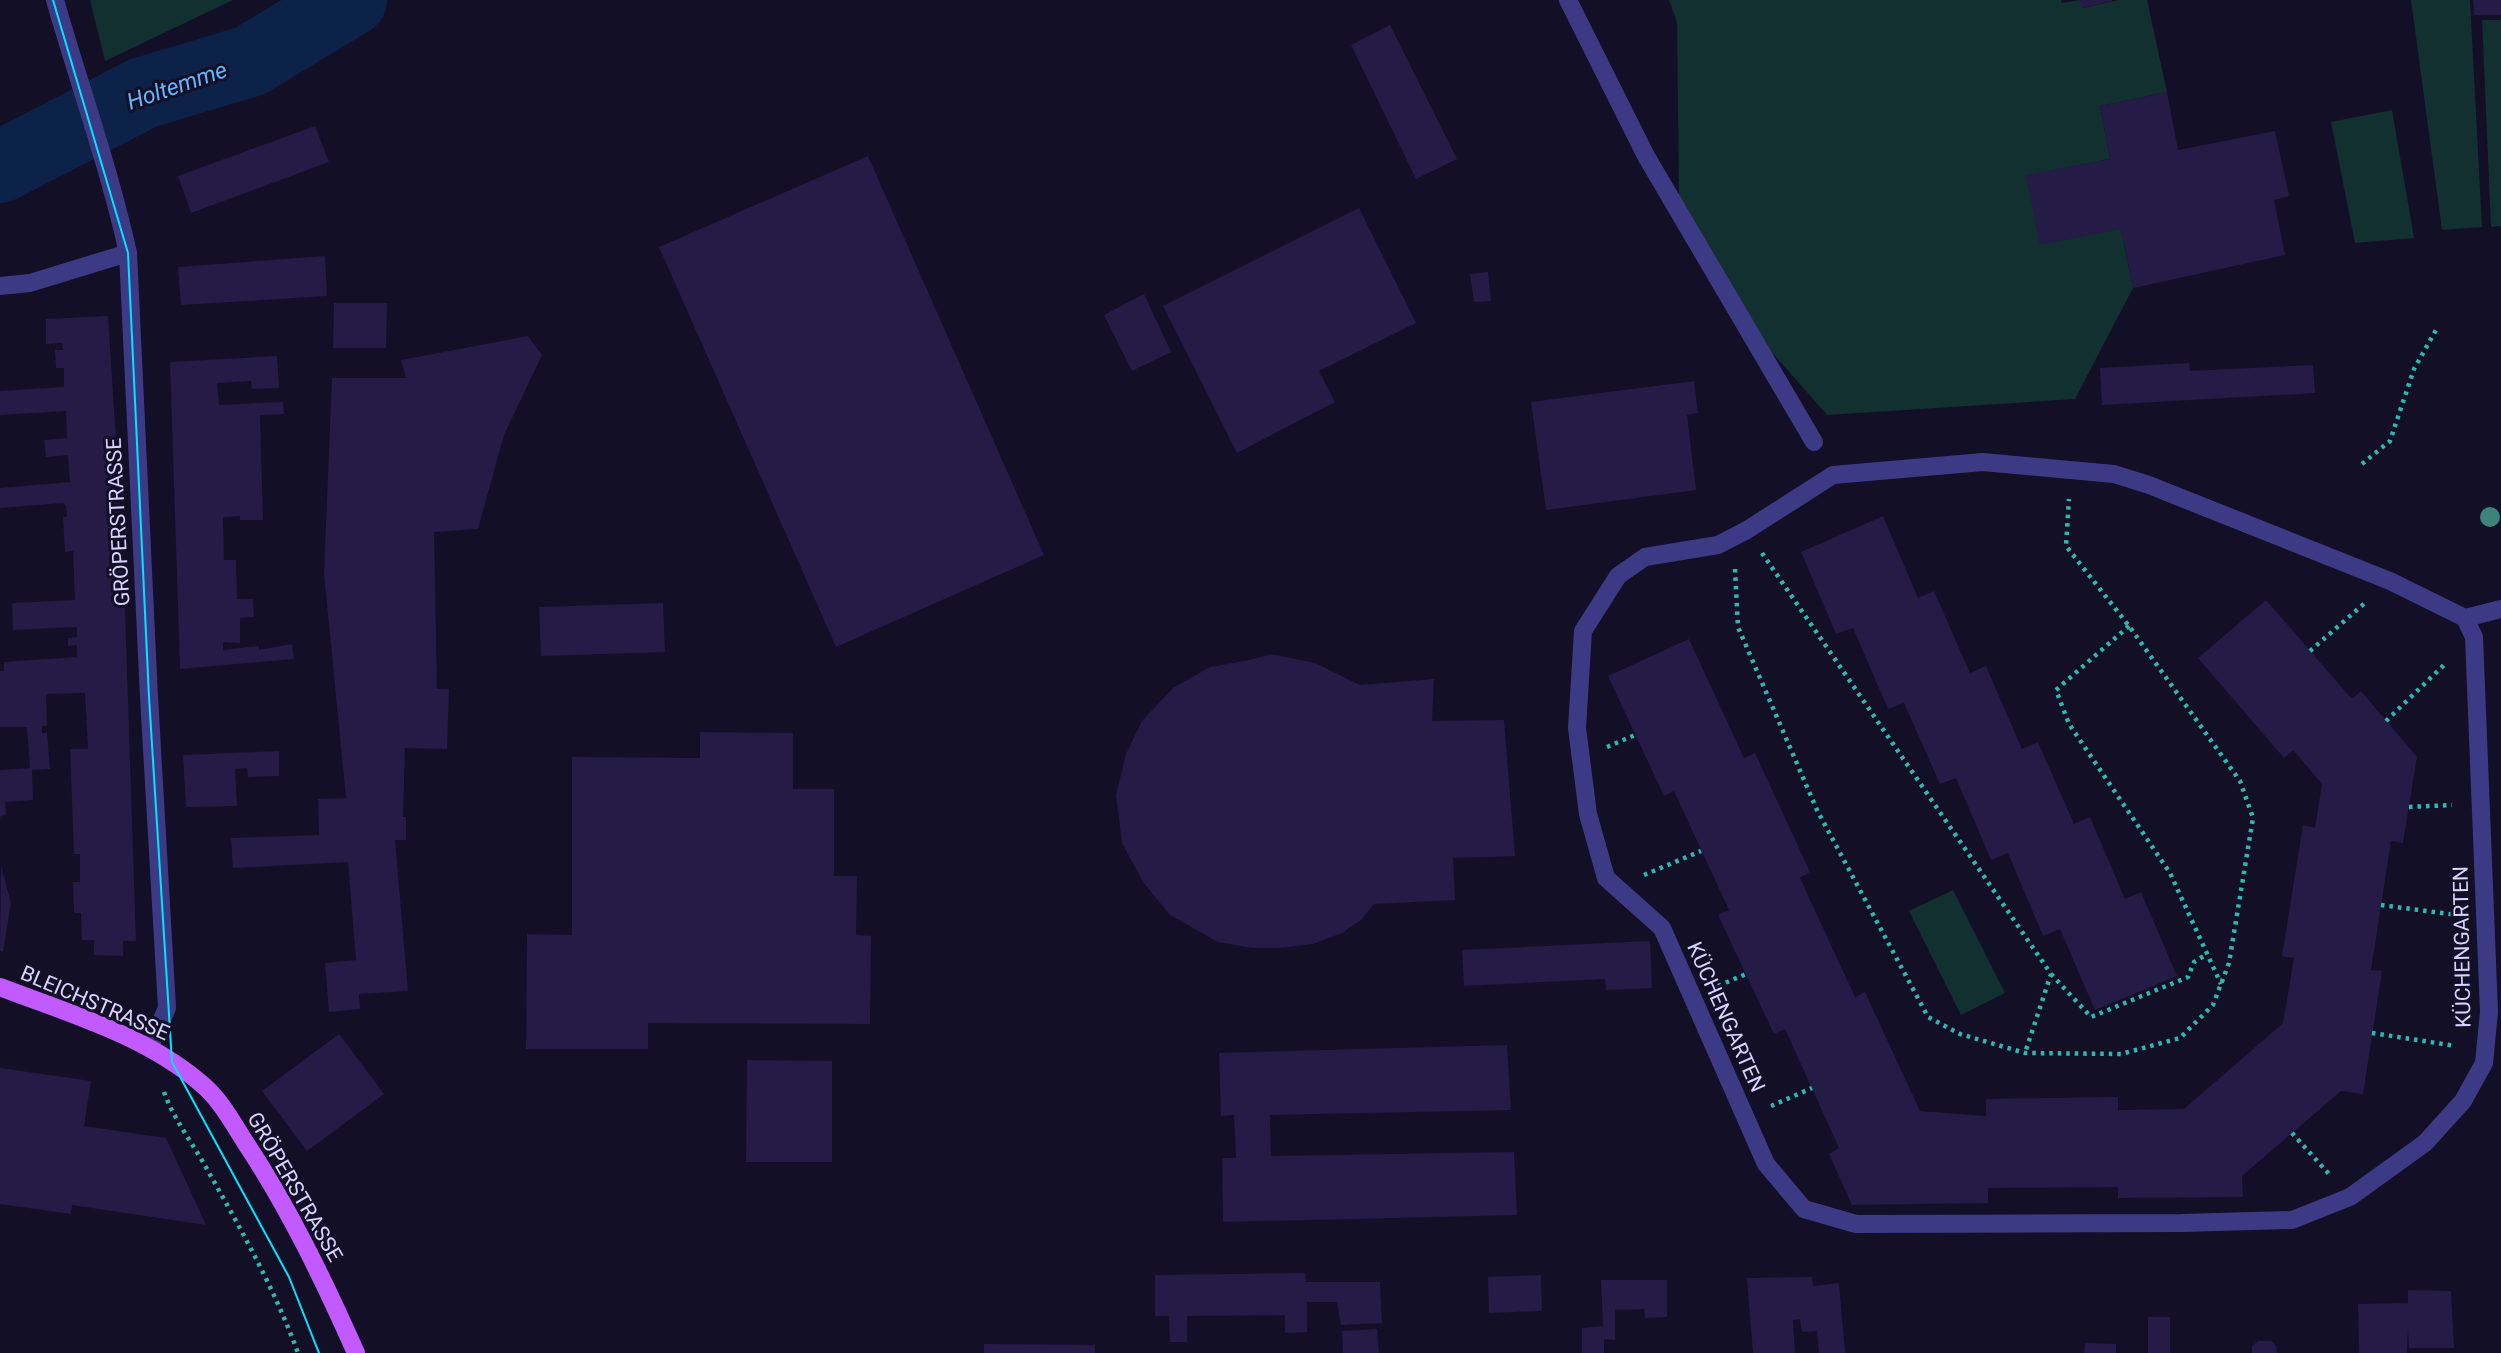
<svg xmlns="http://www.w3.org/2000/svg" width="2501" height="1353" font-family="Roboto,sans-serif">
<style>
.green{fill:#12302f}
.lines{fill:none;stroke-linecap:round;stroke-linejoin:round}
.river{stroke:#0c2248;stroke-width:72}
.building{fill:#241b47}
.path{stroke:#2fb8b0;stroke-width:4.5;stroke-dasharray:3.5 5;stroke-linecap:butt}
.minor{stroke:#3d3a85;stroke-width:18}
.major{stroke:#c25bff;stroke-width:18}
.tram{stroke:#00e5ff;stroke-width:2}
.tree{fill:#3d827b}
.labels{text-anchor:middle;dominant-baseline:central;stroke-width:6;stroke-linejoin:round;paint-order:stroke}
.street-label{font-size:21px;fill:#d9d4ff;stroke:#130f26}
.water-label{font-size:23px;font-style:italic;fill:#62b6ff;stroke:#130f26}
</style>
<rect width="100%" height="100%" fill="#130f26"/>
<path class="green" d="M90,0H233L105,61Z
M1669,0H2061L2062,3L2080,0L2083,8L2118,0H2147L2167,92L2100,106L2110,159L2026,176L2121,229L2133,288L2075,399L1827,415L1768,348L1679,198L1677,22Z
M2411,0H2470L2482,227L2442,230Z
M2482,20H2501V226L2491,227Z
M2392,110L2414,238L2355,243L2331,122Z
M1953,890L2005,993L1961,1015L1909,911Z"/>
<g class="lines">
<path class="river" d="M0,167L143,93L250,61L351,0"/>
</g>
<path class="building" d="M2080,0H2112V1L2082,8Z
M2473,0H2501V15H2474Z
M1390,25L1457,159L1416,179L1351,45Z
M2167,92L2178,150L2275,131L2289,196L2274,200L2285,255L2133,288L2121,229L2040,245L2026,175L2110,159L2100,106Z
M315,126L329,162L191,213L178,176Z
M868,156L1044,555L836,647L659,247Z
M1359,208L1416,323L1319,371L1335,402L1237,453L1163,306Z
M325,256L327,296L181,305L178,267Z
M1488,272L1491,301L1474,302L1470,274Z
M1144,294L1171,352L1132,371L1104,315Z
M334,303H387L386,348H333Z
M108,316L123,549L136,941H123V956L94,955V940H82L81,913H74L73,882H80V854H74L70,749H88L85,693L46,694L47,726H42V733H47L50,769L32,770L33,800L5,802L6,814L0,817V770L30,768L27,727H0V671H4V662L77,657V645L68,646V638L77,637V627L13,630L12,603L75,600L73,551L65,552L63,517H67L66,506L63,503L0,508V488L70,482L68,455L46,457L44,440L67,438L66,411L0,415V391L64,387V368H56L55,350H63L62,343L46,344V319Z
M528,336L542,355L504,435L478,529L434,532L437,689H449L447,749L405,748L403,817H406V840H395L408,991L359,994L360,1009L329,1012L325,963L356,960L348,862L233,868L231,838L319,835L318,799L346,798L324,574L332,378H406L401,360Z
M277,356L279,388L252,389L251,381L217,383L219,405L283,402L284,414L260,415L263,520H240V516L223,517L224,560H236L237,599H253L254,617L240,618V643L223,642V650L259,646V650L292,644L294,659L180,669L170,362Z
M2189,363L2190,371L2313,365L2315,393L2102,405L2100,368Z
M1694,381L1698,413L1687,415L1696,490L1546,510L1531,402Z
M1883,516L1918,598L1934,591L1970,673L1986,666L2022,749L2038,742L2074,824L2090,817L2125,899L2141,892L2177,976L2095,1010L2060,929L2043,936L2008,853L1991,860L1956,778L1940,784L1904,703L1888,709L1853,628L1836,634L1801,552Z
M2266,600L2352,699L2361,691L2417,757L2403,843L2391,841L2371,970L2382,971L2363,1094L2341,1091L2242,1176L2243,1197L2118,1198V1187L1988,1188V1203L1852,1205L1829,1154L1839,1148L1785,1029L1774,1034L1718,915L1729,910L1674,791L1664,796L1608,676L1689,639L1744,758L1755,753L1810,872L1800,878L1855,997L1865,992L1920,1111L1986,1116V1099L2118,1097V1110L2184,1109L2283,1023L2294,958L2282,956L2303,825L2315,828L2322,784L2293,750L2284,758L2198,658Z
M663,603L665,652L541,656L539,607Z
M1271,654L1315,663L1360,685L1434,679L1432,721L1504,720L1515,856L1453,858L1455,900L1374,904L1361,920L1342,933L1313,944L1277,948H1252L1218,942L1170,915L1143,882L1122,843L1116,795L1126,754L1142,721L1173,688L1210,667L1250,660Z
M700,732L793,733V789H834V876H857L856,935L871,936L870,1024L648,1023V1049H526L527,934L572,935V757L700,758Z
M279,751V776L248,777L247,768L235,769L237,806L186,807L183,755Z
M1,866L11,903L3,952L0,951Z
M1650,941L1652,988L1606,990L1605,979L1464,986L1462,950Z
M339,1034L384,1094L307,1151L262,1091Z
M1507,1045L1511,1110L1270,1115L1271,1156L1514,1152L1517,1215L1223,1222L1222,1158H1236L1234,1115L1221,1116L1219,1053Z
M747,1060L832,1061V1162H746Z
M0,1068L91,1081L84,1126L166,1138L206,1225L72,1205L71,1214L0,1204Z
M1305,1273L1306,1282H1380L1382,1323L1341,1325L1337,1302H1307V1332L1285,1333V1315L1187,1316V1342H1170L1169,1316H1155V1275Z
M1541,1275L1542,1311L1489,1313L1488,1277Z
M1812,1277L1813,1286L1839,1283L1845,1353H1819L1817,1331L1802,1332L1800,1319L1793,1320L1795,1353H1753L1747,1278Z
M1601,1280H1667V1317L1645,1318L1644,1309L1615,1310V1340L1604,1339V1353H1582V1328L1603,1326Z
M2408,1290L2451,1291L2454,1348H2409L2408,1328L2407,1353H2359L2358,1304L2408,1303Z
M2148,1317H2170V1353H2148Z
M1377,1329L1379,1353H1343L1342,1331Z
M2258,1341H2272L2276,1346L2277,1353H2252V1346Z
M2085,1343L2116,1344V1353H2084Z
M984,1344L1095,1345V1353H984Z"/>
<g class="lines">
<path class="path" d="M2362,464L2390,441L2414,369L2436,330
M1762,553L2051,974L2025,1053
M1735,569L1738,627L1817,810L1928,1017L1960,1034L2025,1053L2121,1054L2180,1038L2213,1005L2229,963L2253,818L2240,781L2129,626L2066,546L2069,499
M2129,626L2056,690L2069,724L2170,873L2221,984
M2310,651L2366,602
M2386,721L2445,664
M1607,747L1635,735
M2409,807L2452,805
M1644,875L1701,851
M2381,905L2457,915
M2051,974L2091,1017L2188,977L2194,962L2207,954
M1718,986L1746,974
M2372,1033L2456,1046
M164,1092C174,1120 194,1145 208,1171C241,1229 275,1290 298,1353
M1771,1106L1812,1088
M2292,1133L2329,1174"/>
<path class="minor" d="M55,0C79,84 109,167 128,253L149,697L167,1008L149,1048
M1568,0L1646,156L1814,442
M0,286L30,283L128,253
M2465,618L2474,637L2489,1012L2484,1063L2463,1101L2425,1143L2350,1197L2292,1220L2181,1223L1856,1224L1804,1209L1766,1164L1662,928L1606,878L1588,814L1577,728L1583,631L1618,576L1645,557L1718,545L1747,530L1833,475L1983,462L2114,474L2149,485L2390,581L2465,618L2501,609"/>
<path class="major" d="M0,987C70,1014 148,1036 204,1086C221,1101 233,1123 245,1142C289,1208 324,1281 356,1353"/>
<path class="tram" d="M53,0L128,253L149,697L172,1062L289,1277L319,1353"/>
</g>
<circle class="tree" cx="2490" cy="517" r="10"/>
<g class="labels">
<g class="street-label">
<text transform="translate(118 522) rotate(-93)">GRÖPERSTRASSE</text>
<text transform="translate(2462 947) rotate(-91)">KÜCHENGARTEN</text>
<text transform="translate(95 1003) rotate(23)">BLEICHSTRASSE</text>
<text transform="translate(1726 1017) rotate(66)">KÜCHENGARTEN</text>
<text transform="translate(295 1187) rotate(60)">GRÖPERSTRASSE</text>
</g>
<g class="water-label">
<text transform="translate(177 86) rotate(-19)">Holtemme</text>
</g>
</g>
</svg>
